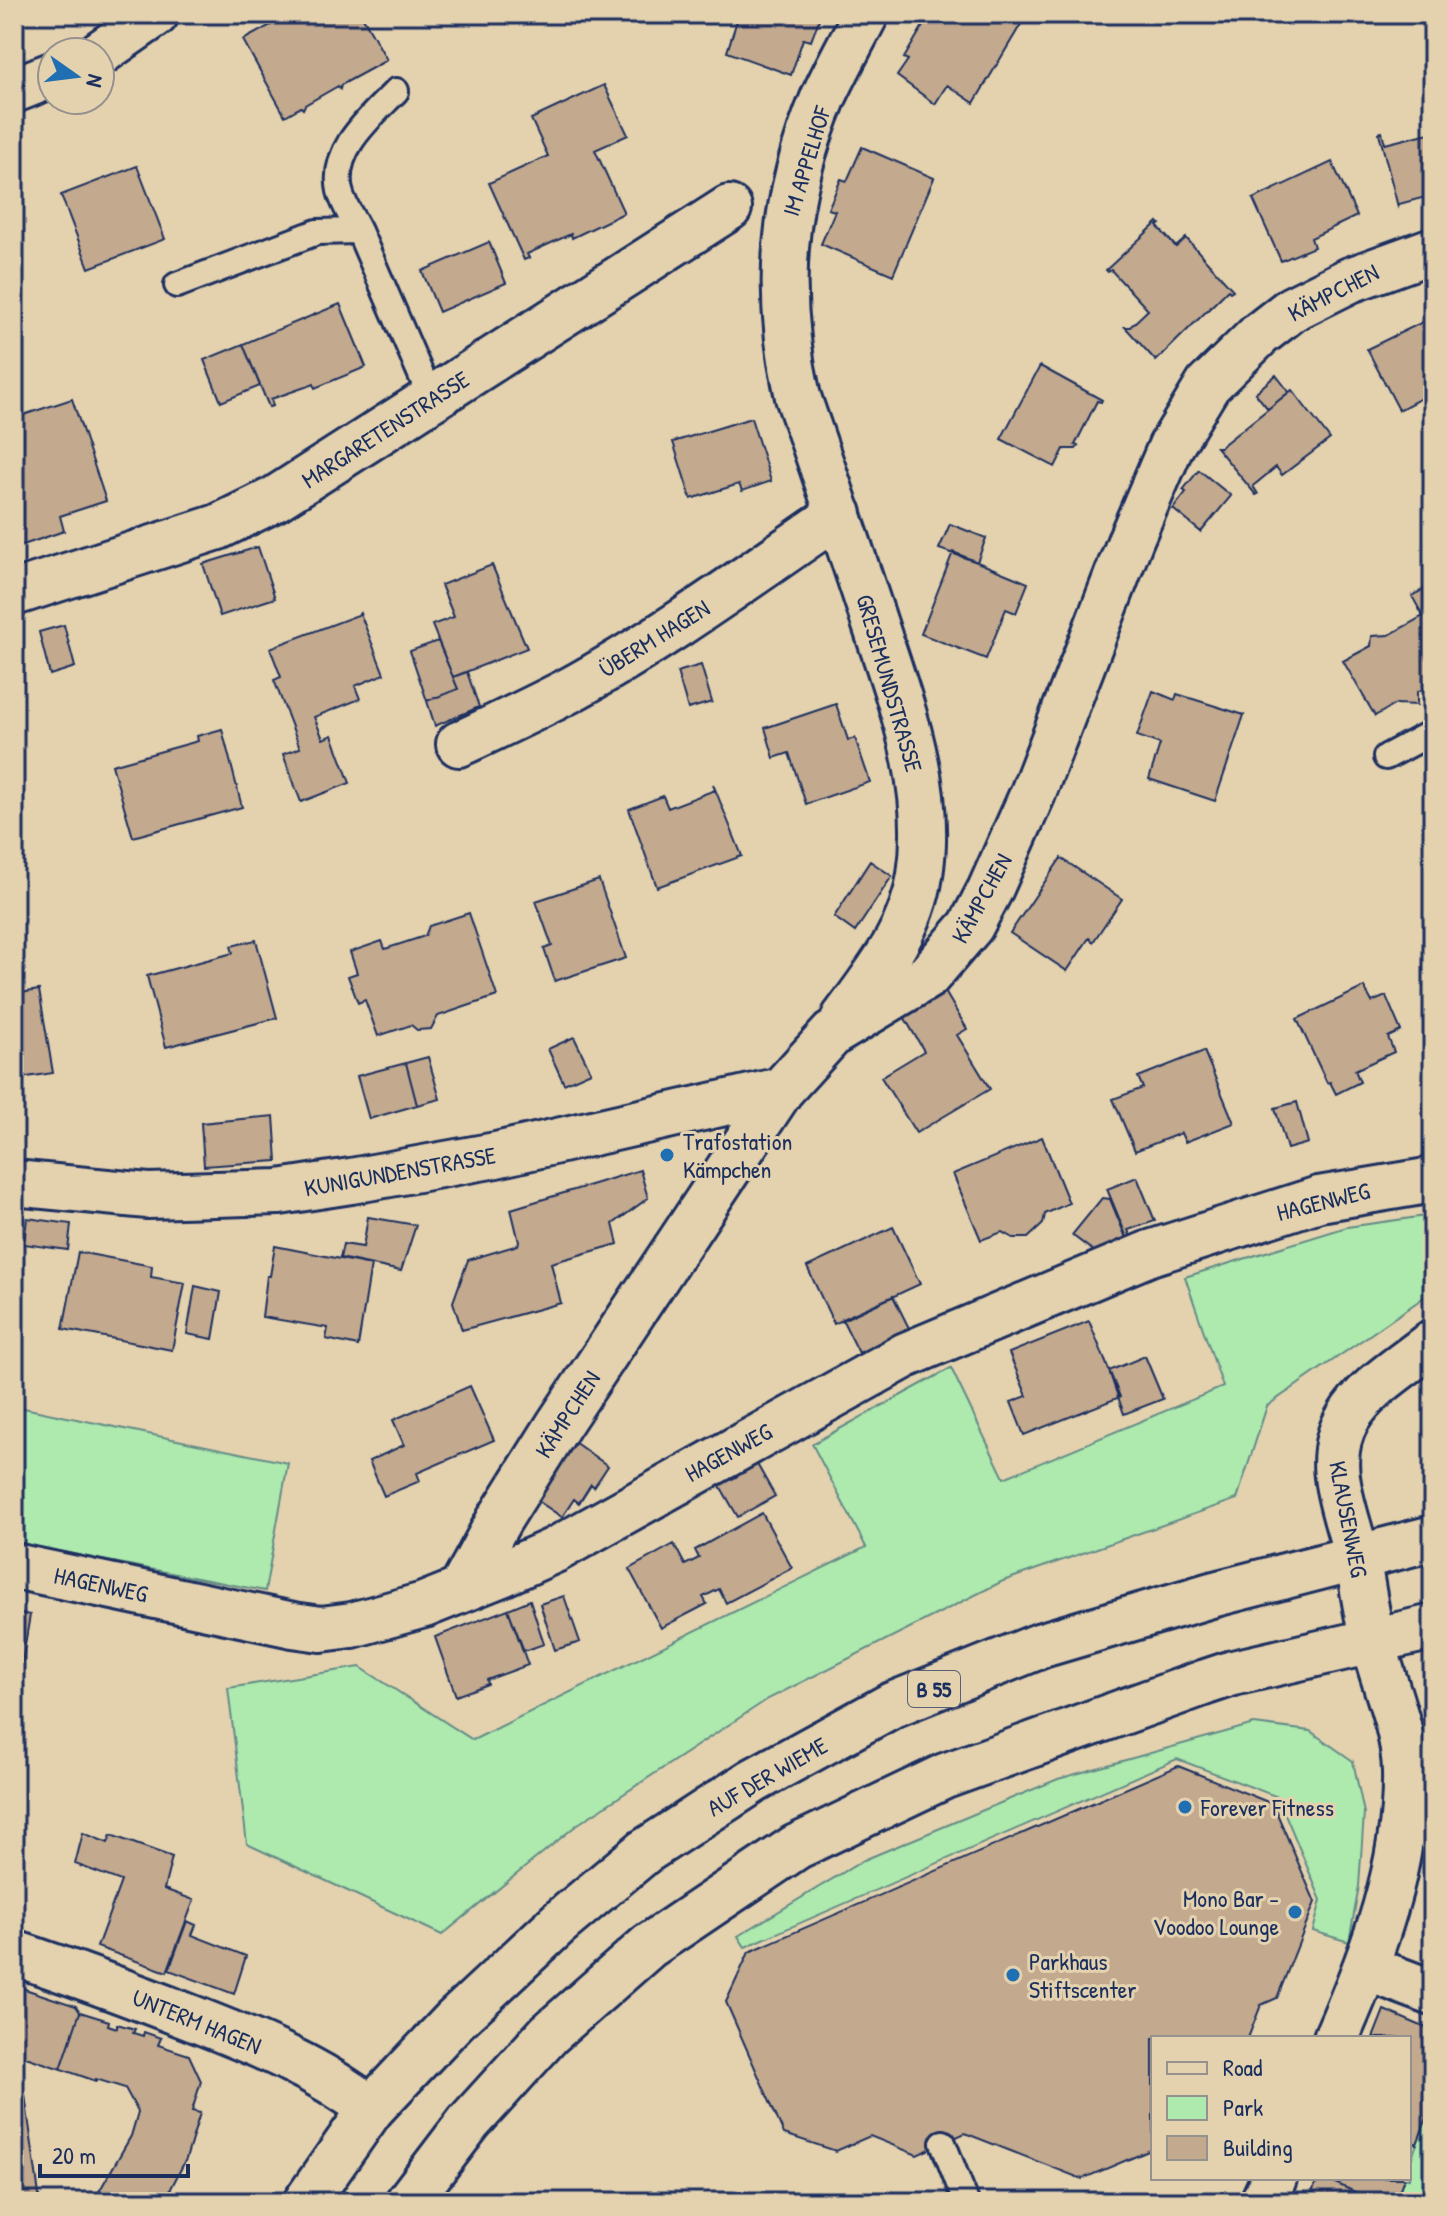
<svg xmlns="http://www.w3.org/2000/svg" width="1447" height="2216" font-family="'Patrick Hand',sans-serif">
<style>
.green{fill:#aee9ae;stroke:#648c86;stroke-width:2}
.building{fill:#c3a98e;stroke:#1b2f5e;stroke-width:2}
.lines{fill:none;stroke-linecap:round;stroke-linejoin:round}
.lane-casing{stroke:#1b2f5e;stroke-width:30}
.street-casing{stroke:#1b2f5e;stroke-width:50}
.primary-casing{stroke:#1b2f5e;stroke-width:50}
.lane{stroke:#e4d2af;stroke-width:24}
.street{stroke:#e4d2af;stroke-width:44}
.primary{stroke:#e4d2af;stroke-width:44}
.poi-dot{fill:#1f6fb2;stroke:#e4d2af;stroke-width:3}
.labels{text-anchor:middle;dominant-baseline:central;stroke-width:6;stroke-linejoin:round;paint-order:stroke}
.shield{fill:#e4d2af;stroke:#576076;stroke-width:2}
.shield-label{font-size:22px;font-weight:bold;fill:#1b2f5e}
.street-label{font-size:24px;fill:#1b2f5e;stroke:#e4d2af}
.poi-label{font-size:24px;fill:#1b2f5e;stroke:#e4d2af;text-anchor:start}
</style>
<rect width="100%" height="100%" fill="#e4d2af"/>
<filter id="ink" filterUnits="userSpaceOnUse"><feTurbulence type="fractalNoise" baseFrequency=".0125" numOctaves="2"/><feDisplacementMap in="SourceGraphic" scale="16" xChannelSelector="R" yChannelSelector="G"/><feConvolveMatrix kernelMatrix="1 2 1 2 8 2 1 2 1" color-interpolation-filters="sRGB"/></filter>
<g filter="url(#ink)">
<path class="green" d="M1433,1215V1291L1267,1406L1237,1499L1003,1581L768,1699L578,1824L442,1935L247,1844L228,1688L360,1667L473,1740L866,1547L812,1444L951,1368L1004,1478L1223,1387L1185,1277L1347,1227Z
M14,1406L288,1463L265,1591L14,1543Z
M1254,1724L1310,1731L1353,1761L1364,1813L1359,1886L1349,1942L1313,1931L1321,1900L1278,1797L1177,1759L745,1947L738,1936L864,1860L1058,1779Z
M1430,2109L1433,2110V2202H1416L1405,2197L1400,2201L1396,2199L1404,2178H1409V2165Z"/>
<path class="building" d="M291,14H300L302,19L311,14H361L387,60L341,85L340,89L338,86L305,105L303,109L301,107L285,116L243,40Z
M739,14H821L811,41L803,39L791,75L727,52Z
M930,14H1027L974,103L947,85L935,104L897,76L908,60L904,58Z
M604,85L628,135L595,150L624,213L572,238L571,234L527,254L529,258L524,260L489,183L548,156L531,119Z
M1382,132L1385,144L1433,132V199L1429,196L1399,204L1398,207L1379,133Z
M862,147L934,178L893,275L821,244L835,211L828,209L841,179L847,181Z
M1332,162L1357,216L1311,238L1314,247L1281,261L1253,199Z
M137,166L165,239L89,268L61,195Z
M1158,222L1160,224L1157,226L1176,247L1186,238L1233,290L1230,292L1228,290L1156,361L1125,327H1130L1148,310L1111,270L1108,272L1106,270Z
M489,242L506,283L439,312L422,271Z
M340,304L366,367L315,388L314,384L271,399L273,406L269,407L243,344Z
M1433,317V392L1399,410L1367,349Z
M243,344L260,386L221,402L204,360Z
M1040,366L1102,400L1101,402L1097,401L1075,445L1078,446L1076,449H1064L1055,467L1001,439Z
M1276,375L1289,392L1268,409L1255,393Z
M1292,390L1330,439L1282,475L1276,467L1253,486L1258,494L1256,495L1216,447H1220Z
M72,399L106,501L60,516L64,531L14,548V418Z
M751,418L771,481L742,491L739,484L691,499L673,442Z
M1199,470L1231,496L1201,532L1173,509L1186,492L1183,490Z
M950,524L986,538L977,562L939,549Z
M258,547L275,598L220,616L203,564Z
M953,552L1028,583L1016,613L1006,609L986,659L921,634Z
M492,565L527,648L453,677L432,625L454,617L441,585Z
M1433,584V683L1417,692V705L1396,704L1375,716L1343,661L1371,646L1372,636L1389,635L1423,616L1412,596Z
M360,613L384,674L355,686L360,699L314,717L323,739L332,735L350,783L301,802L283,754L300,748L274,680L281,677L270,648L358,615Z
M64,625L75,667L50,675L39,632Z
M438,641L458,689L427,701L410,651Z
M701,665L712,702L688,709L677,672Z
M467,672L479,707L435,726L427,701L458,689L453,677Z
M1153,691L1175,700L1177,694L1244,715L1215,801L1149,779L1160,744L1137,736Z
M836,704L848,740L855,738L870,782L806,804L789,753L774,758L765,728Z
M222,729L242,807L133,837L112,765L198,741L197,736Z
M713,784L742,856L657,887L629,809L663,796L668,808L715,790Z
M1061,858L1122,899L1093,942L1089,938L1067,971L1010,933Z
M870,861L892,876L855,932L834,917Z
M599,880L626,958L555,981L544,949L552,946L536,901Z
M469,913L497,996L438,1016L431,1029L417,1030L411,1025L378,1036L365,1000L358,1003L348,976L357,973L350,952L382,941L385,949L425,936L429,926Z
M256,940L277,1018L166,1047L147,976L233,953L231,946Z
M1364,987L1372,1002L1386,996L1401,1031L1388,1037L1394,1052L1355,1070L1360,1082L1336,1094L1330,1082L1327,1083L1297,1019Z
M39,990L53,1073L14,1079V994Z
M944,990L967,1029L957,1035L990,1089L916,1133L881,1077L924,1051L903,1015Z
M574,1037L591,1072L564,1084L548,1049Z
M1204,1051L1234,1123L1185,1142L1181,1133L1135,1151L1113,1099L1143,1088L1138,1077Z
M428,1057L440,1099L417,1105L406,1063Z
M406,1063L417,1105L369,1119L357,1076Z
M1297,1102L1308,1143L1287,1149L1275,1108Z
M274,1116L277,1161L204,1166L201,1123Z
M1042,1137L1069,1203L1045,1214L1043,1224L1028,1238H1013L1002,1232L981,1240L953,1174Z
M640,1170L648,1198L613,1224L618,1244L551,1263L561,1303L462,1330L453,1302L468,1260L518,1245L519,1242L511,1209Z
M1137,1177L1155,1221L1128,1230L1132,1239L1128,1240L1107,1189Z
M1102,1198L1110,1199L1127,1240L1096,1253L1072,1235Z
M368,1217L416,1225L401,1271L340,1258L343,1244L363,1247Z
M27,1218L71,1224L68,1250L24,1244Z
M893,1227L920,1284L834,1324L807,1267Z
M275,1246L371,1265L358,1346L326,1339L328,1328L262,1317L267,1276H270Z
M78,1252L152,1266L151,1277L185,1283L172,1350L63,1329Z
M195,1286L221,1292L213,1339L187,1334Z
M893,1296L909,1328L859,1353L842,1319Z
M1089,1321L1120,1397L1024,1435L1011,1402L1027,1396L1009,1353Z
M1145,1356L1163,1399L1124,1414L1109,1371Z
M470,1386L494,1440L417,1473L420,1481L384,1496L369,1461L404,1445L393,1420Z
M574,1442L608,1466L594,1487L591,1484L579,1503L574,1499L562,1517L535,1499Z
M753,1457L775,1496L738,1517L716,1479Z
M762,1513L792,1568L726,1603L719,1589L703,1597L707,1604L661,1628L629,1569L674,1544L685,1565L699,1558L695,1550Z
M564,1596L580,1642L555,1650L540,1604Z
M530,1600L544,1644L524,1651L508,1609Z
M508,1609L528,1665L487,1680L488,1684L456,1696L435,1637Z
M14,1612L30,1615L18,1687H14Z
M1178,1766L1273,1804L1315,1902L1277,1998L1261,2005L1248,2038H1153V2149L1082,2179L965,2133L917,2155L870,2136L836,2151L784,2134L726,2002L749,1952Z
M83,1833L108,1843L111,1835L172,1857L164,1889L194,1900L167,1972L97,1947L121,1881L75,1864Z
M187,1921L196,1925L192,1935L246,1956L234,1994L169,1970Z
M14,1977L18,1979L16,1986L76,2006L80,2012L61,2069L14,2053Z
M1384,2010L1433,2031V2101L1417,2144L1409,2141V2038H1373Z
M80,2012L109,2021L108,2025L117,2028V2024L135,2029L133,2033L143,2036L144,2032L161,2038L158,2045L189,2055L201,2081L192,2111L200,2113L186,2159L164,2202H93L131,2136L138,2112L125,2088L96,2079V2081L61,2069Z
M14,2093L25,2095L40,2202H14Z
M1318,2178H1324L1377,2202H1308Z
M1324,2178H1404L1395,2202H1377Z"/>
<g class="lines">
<defs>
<path id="lane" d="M359,231C353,219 343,204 340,191C331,149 370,118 396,91
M177,285L317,232L359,231L431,398
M1386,757L1433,732
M943,2143L966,2202"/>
<path id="street" d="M100,53L156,14
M14,90L52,75
M14,593L218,527L275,499L729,208
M459,744C495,727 532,710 568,691C663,639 750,575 839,514
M844,1018C876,974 912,931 920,875C934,785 899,699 872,615C848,542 823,469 798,397C774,291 782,196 824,96C837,68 852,41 866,14
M14,1183L148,1196L279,1192L351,1181L496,1155L781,1090
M14,1566L293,1625L321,1629L352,1625L424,1605L504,1573L555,1550L906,1355L1150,1253L1319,1199L1433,1180
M461,1590L499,1520L559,1424L781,1090L832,1034L928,976L971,926L990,890L1033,793L1131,539L1171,446L1208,385L1260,334L1292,309L1350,280L1433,250
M14,1953C74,1973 133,1995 192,2018C256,2043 317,2067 371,2109
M1367,1968L1433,1993
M1336,2038C1373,1954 1407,1864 1405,1771C1404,1727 1383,1683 1373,1641C1366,1614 1363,1586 1357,1558C1347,1512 1321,1463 1348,1418C1365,1388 1406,1364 1433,1342
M1263,2202L1274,2178"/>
<path id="primary" d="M306,2202L371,2109L454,2021L559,1923L644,1852L753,1781L892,1705L1042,1645L1211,1595L1433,1538
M408,2202L469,2122L549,2034L649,1946L796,1847L945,1776L1206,1682L1233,1673L1433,1627"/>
</defs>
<use href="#lane" class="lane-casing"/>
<use href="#street" class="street-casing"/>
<use href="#primary" class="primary-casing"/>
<use href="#lane" class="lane"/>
<use href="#street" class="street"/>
<use href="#primary" class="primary"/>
</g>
</g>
<g class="poi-dot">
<circle cx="667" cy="1155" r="8"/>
<circle cx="1185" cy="1807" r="8"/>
<circle cx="1295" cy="1912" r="8"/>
<circle cx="1013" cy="1975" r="8"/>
</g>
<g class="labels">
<rect class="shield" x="908" y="1671" width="52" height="36" rx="6"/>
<g class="shield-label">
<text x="934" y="1689">B 55</text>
</g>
<g class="street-label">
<text transform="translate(806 161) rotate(-73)">IM APPELHOF</text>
<text transform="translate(1333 292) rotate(-27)">KÄMPCHEN</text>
<text transform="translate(385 429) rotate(-33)">MARGARETENSTRASSE</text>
<text transform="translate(654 638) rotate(-32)">ÜBERM HAGEN</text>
<text transform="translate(890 683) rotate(74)">GRESEMUNDSTRASSE</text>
<text transform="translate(981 898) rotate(-61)">KÄMPCHEN</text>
<text transform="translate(400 1171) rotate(-10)">KUNIGUNDENSTRASSE</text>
<text transform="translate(1323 1201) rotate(-14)">HAGENWEG</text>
<text transform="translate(567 1414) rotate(-57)">KÄMPCHEN</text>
<text transform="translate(728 1452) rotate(-29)">HAGENWEG</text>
<text transform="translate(1349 1519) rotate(79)">KLAUSENWEG</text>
<text transform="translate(101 1584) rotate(12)">HAGENWEG</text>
<text transform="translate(767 1776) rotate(-30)">AUF DER WIEME</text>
<text transform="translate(197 2021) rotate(22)">UNTERM HAGEN</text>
</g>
<g class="poi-label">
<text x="683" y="1141">Trafostation<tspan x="683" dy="28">Kämpchen</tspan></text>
<text x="1201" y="1807">Forever Fitness</text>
<text x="1279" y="1898" text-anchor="end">Mono Bar -<tspan x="1279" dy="28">Voodoo Lounge</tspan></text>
<text x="1029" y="1961">Parkhaus<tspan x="1029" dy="28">Stiftscenter</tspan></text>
</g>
</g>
<rect width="1447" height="2216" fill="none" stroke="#e4d2af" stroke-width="48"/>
<rect x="24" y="24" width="1399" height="2168" fill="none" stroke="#1b2f5e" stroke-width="3" filter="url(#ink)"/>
<rect x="1151" y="2036" width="260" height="144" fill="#e4d2af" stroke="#94918f" stroke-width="2"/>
<rect x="1167" y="2062" width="40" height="12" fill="#e4d2af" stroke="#94918f" stroke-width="2"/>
<text x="1223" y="2076" font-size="24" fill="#1b2f5e">Road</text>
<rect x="1167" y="2096" width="40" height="24" fill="#aee9ae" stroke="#94918f" stroke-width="2"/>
<text x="1223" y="2116" font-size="24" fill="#1b2f5e">Park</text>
<rect x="1167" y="2136" width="40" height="24" fill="#c3a98e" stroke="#94918f" stroke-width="2"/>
<text x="1223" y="2156" font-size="24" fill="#1b2f5e">Building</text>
<g transform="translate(76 76) rotate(104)"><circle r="38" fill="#e4d2af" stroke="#94918f" stroke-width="2"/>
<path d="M0-6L14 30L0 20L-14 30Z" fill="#1f6fb2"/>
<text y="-12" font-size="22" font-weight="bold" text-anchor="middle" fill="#1b2f5e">N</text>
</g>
<path d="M40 2164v12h148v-12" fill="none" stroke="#1b2f5e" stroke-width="4"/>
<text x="52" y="2164" font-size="24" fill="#1b2f5e" stroke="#e4d2af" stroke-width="6" paint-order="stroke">20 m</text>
</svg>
